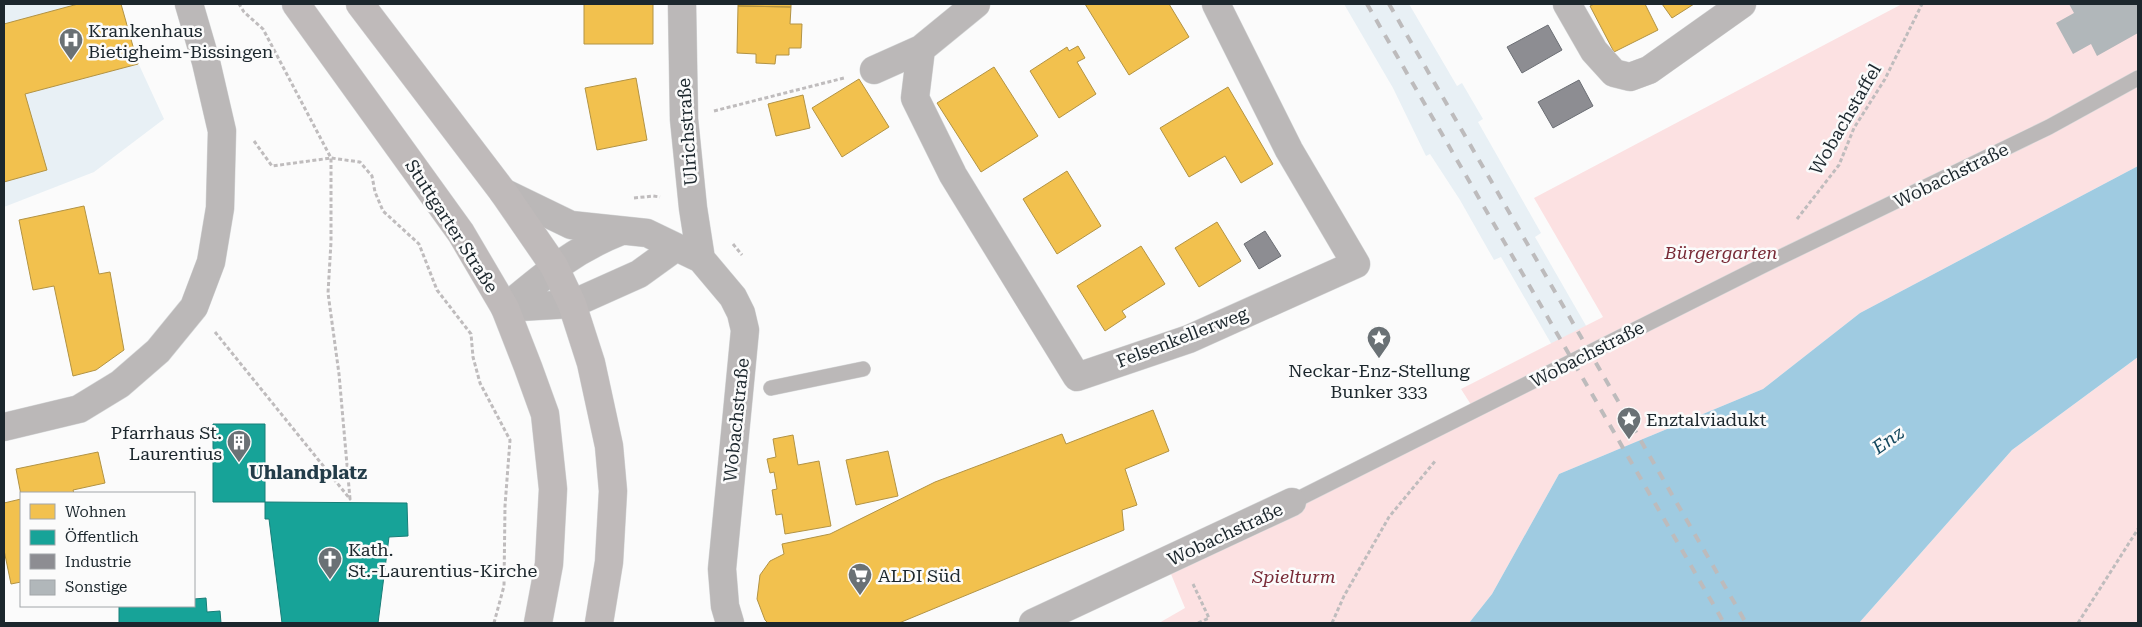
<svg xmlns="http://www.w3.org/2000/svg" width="2142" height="627" font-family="'Roboto Serif',serif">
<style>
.built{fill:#e8f0f5}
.green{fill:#fce1e2}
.water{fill:#9fcbe1}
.homes{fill:#f2c14e;stroke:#b29344}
.public{fill:#17a398;stroke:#187e78}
.industry{fill:#8d8d92;stroke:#6b6e74}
.building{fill:#b1b7ba}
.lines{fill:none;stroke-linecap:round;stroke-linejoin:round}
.lane-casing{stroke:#d7d9da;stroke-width:16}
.street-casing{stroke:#d7d9da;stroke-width:29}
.primary-casing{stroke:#d7d9da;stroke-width:29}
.path{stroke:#bfbcbd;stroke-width:3;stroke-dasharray:4 2.5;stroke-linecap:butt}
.lane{stroke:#bbb8b8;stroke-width:15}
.street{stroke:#bbb8b8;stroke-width:28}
.primary{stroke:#bfbaba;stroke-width:28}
.rail{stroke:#bdbbbc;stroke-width:4;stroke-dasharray:9 9;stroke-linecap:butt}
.labels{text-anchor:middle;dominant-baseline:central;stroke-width:5;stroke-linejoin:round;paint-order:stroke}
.poi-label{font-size:18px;fill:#1c272d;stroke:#fbfbfb;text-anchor:start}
.street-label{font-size:18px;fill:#1c272d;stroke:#fbfbfb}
.park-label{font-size:18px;font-style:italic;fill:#782a36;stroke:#fbfbfb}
.water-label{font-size:19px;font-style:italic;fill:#14485e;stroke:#fbfbfb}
.neighbourhood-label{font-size:19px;font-weight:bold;fill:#233c49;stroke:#fbfbfb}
</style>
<rect width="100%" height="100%" fill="#fbfbfb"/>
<path class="built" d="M4,4H111L164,119L94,172L4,207Z
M1344,4H1409L1457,86L1462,83L1483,119L1478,122L1541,233L1535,237L1757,623H1713L1501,257L1494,260L1460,200L1430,154L1426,156L1393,88Z"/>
<path class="green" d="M1902,4H2138V166L1860,313L1763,389L1559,474L1492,594L1469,623H1159L1185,608L1166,562L1475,411L1461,389L1603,317L1534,198Z
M2138,357V623H1859L2012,450Z"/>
<path class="water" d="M2138,166V357L2012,450L1859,623H1469L1492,594L1559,474L1763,389L1860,313Z"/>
<path class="homes" d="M78,4H121L138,64L25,94L47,170L4,182V24Z
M584,4H653V44H584Z
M738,4H791V7L738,6Z
M1085,4H1169L1189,37L1129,75Z
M1594,4H1645L1658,30L1614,52L1590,6Z
M1662,4H1694L1672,18Z
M738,6L791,7L790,24H802L801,48H789V55H776L775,64L756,63V54L737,53Z
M1078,46L1085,58L1077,62L1096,94L1059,118L1030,71L1067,47L1069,51Z
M994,67L1038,136L981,172L937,103Z
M636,78L647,140L597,150L585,88Z
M859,79L889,127L842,157L812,108Z
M1228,87L1273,164L1241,183L1225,156L1189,177L1160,128Z
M803,95L810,128L776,136L768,104Z
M1067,171L1101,226L1057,254L1023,199Z
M84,206L99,274L110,272L124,350L96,370L73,376L54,286L33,290L19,220Z
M1217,222L1241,261L1199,287L1175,248Z
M1141,246L1165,284L1122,311L1126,317L1105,331L1077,286Z
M1153,410L1169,451L1125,469L1137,505L1122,510L1124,530L899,623H768L765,620L757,599L760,575L770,561L784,554L782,544L830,534L935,482L1062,434L1066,444Z
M793,435L798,465L819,461L831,526L785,534L782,514L776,515L772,490L777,489L774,472L770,473L767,459L776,457L773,439Z
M888,451L898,496L856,505L846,460Z
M98,452L105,483L73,490L74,493L21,495L16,469Z
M21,499V582L11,584L4,550V503Z"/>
<path class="public" d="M213,424H265V502H213Z
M265,502L407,503L408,536L389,537L378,623H282L269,519H265Z
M194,593V599L206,598L207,612L220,611L221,623H119V606H194Z"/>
<path class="industry" d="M1548,25L1562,50L1522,73L1507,47Z
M1579,80L1593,106L1553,128L1538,102Z
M1265,231L1281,256L1259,269L1244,244Z"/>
<path class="building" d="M2069,4H2138V33L2097,56L2091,44L2073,54L2056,23L2074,13Z"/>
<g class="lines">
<defs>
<path id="lane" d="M771,388L863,369
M1292,502L1762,266L2049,127L2138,78"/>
<path id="street" d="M682,4L684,119L693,208L701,259
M976,4L921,49L915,98L953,175L1077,377L1189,339L1356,264L1289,150L1216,4
M1567,4L1594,51L1614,73L1630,77L1649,70L1742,4
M874,70L921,49
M503,192L571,225L647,233L701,259L733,297L741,313L745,330L722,569L725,606L730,623
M505,308L572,304L639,274L675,248
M505,308C542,277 573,250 619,232
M4,427L79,409L120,384L158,351L194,307L211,262L220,208L222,131L206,62L189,4
M1033,623L1292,502"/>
<path id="primary" d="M296,4L461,233L505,308L528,367L545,414L553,489L549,564L538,623
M360,4L503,192L554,266L572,304L591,363L609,446L613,491L609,562L599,623"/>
</defs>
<use href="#lane" class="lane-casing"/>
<use href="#street" class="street-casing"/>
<use href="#primary" class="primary-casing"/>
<path class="path" d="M714,111L844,78
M254,141L272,166L331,158L360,162L372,176L375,192L383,211L419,244L437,290L471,334L473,357L480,383L510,440L505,506L504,586L494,623
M634,198L653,196L660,197
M1797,219L1839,165L1854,128L1885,79L1922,4
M733,244L742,255
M215,332L350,499L339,374L328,293L331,242V158L263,29L244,12L239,4
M1193,584L1209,618L1198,623
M1332,623L1344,596L1389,517L1436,460
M2078,623L2138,529"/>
<use href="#lane" class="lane"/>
<use href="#street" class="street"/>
<use href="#primary" class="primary"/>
<path class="rail" d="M1367,4L1724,623
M1389,4L1746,623"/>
</g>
<defs>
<symbol id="hospital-pin" viewBox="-11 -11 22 30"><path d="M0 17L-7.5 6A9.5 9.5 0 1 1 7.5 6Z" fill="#6a7175" stroke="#fbfbfb"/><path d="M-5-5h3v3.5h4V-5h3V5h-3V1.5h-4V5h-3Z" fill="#fff"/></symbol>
<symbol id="sight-pin" viewBox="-11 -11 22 30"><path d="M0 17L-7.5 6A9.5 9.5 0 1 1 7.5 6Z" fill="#6a7175" stroke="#fbfbfb"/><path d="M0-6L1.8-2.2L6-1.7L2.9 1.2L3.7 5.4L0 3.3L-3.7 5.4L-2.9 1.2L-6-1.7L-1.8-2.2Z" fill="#fff"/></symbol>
<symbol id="building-pin" viewBox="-11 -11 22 30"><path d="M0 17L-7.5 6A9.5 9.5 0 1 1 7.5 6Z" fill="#6a7175" stroke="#fbfbfb"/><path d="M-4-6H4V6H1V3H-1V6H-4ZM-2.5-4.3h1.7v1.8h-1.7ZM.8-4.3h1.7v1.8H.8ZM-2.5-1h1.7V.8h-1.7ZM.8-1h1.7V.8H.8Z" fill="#fff"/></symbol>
<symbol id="church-pin" viewBox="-11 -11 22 30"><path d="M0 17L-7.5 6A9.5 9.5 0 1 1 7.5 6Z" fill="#6a7175" stroke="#fbfbfb"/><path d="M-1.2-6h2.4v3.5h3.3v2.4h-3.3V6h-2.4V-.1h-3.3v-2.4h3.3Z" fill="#fff"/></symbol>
<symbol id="supermarket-pin" viewBox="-11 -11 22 30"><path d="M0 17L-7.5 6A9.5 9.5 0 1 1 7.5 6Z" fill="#6a7175" stroke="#fbfbfb"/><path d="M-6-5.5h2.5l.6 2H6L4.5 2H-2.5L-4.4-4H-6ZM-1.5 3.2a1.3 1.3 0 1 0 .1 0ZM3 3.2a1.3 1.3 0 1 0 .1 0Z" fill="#fff"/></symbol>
</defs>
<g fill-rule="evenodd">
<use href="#hospital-pin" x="57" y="26" width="28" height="38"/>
<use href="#sight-pin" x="1365" y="324" width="28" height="38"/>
<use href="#sight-pin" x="1615" y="405" width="28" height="38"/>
<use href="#building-pin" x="225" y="428" width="28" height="38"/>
<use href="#church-pin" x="316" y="545" width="28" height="38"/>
<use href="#supermarket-pin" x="846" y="561" width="28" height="38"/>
</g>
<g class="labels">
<g class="poi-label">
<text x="88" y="30">Krankenhaus<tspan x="88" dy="21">Bietigheim-Bissingen</tspan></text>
<text x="1379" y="370" text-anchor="middle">Neckar-Enz-Stellung<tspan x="1379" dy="21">Bunker 333</tspan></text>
<text x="1646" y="419">Enztalviadukt</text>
<text x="222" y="432" text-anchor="end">Pfarrhaus St.<tspan x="222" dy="21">Laurentius</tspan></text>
<text x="348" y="549">Kath.<tspan x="348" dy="21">St.-Laurentius-Kirche</tspan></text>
<text x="878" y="575">ALDI Süd</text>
</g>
<g class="street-label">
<text transform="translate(1845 119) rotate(-60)">Wobachstaffel</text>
<text transform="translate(687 132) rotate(-94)">Ulrichstraße</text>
<text transform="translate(1951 175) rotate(-26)">Wobachstraße</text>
<text transform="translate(452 226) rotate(57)">Stuttgarter Straße</text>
<text transform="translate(1182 337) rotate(-21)">Felsenkellerweg</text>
<text transform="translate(1587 354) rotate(-27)">Wobachstraße</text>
<text transform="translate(736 420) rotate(-84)">Wobachstraße</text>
<text transform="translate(1225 534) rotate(-25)">Wobachstraße</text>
</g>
<g class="park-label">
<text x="1721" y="252">Bürgergarten</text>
<text x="1294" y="576">Spielturm</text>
</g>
<g class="water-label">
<text transform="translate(1888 440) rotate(-35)">Enz</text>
</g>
<g class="neighbourhood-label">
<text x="308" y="472">Uhlandplatz</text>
</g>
</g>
<rect width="2142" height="627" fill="none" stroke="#1c272d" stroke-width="10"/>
<rect x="20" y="492" width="175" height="115" fill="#fbfbfb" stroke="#a2a6a9"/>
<rect x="30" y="504" width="25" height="15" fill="#f2c14e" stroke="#a2a6a9"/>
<text x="65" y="517" font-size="15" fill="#1c272d">Wohnen</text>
<rect x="30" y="530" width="25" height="15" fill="#17a398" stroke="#a2a6a9"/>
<text x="65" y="542" font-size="15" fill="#1c272d">Öffentlich</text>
<rect x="30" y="554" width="25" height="15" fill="#8d8d92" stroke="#a2a6a9"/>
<text x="65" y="567" font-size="15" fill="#1c272d">Industrie</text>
<rect x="30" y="580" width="25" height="15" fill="#b1b7ba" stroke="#a2a6a9"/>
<text x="65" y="592" font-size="15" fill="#1c272d">Sonstige</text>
</svg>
